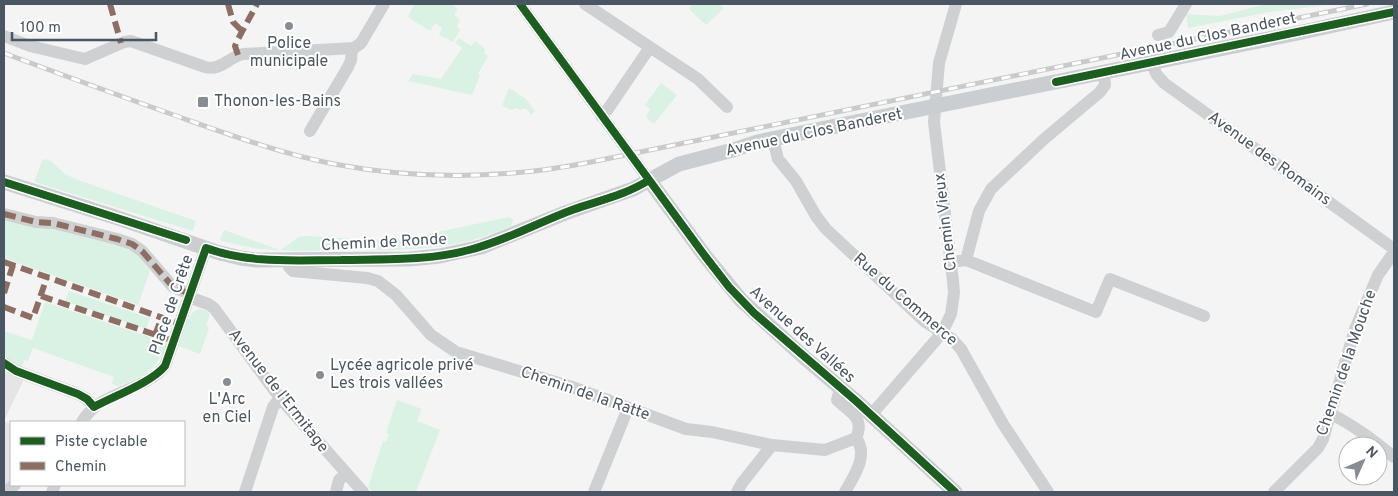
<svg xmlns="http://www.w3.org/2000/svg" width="1398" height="496" font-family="Overpass,sans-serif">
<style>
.education{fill:#e6e5e6}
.green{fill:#d9f2e3}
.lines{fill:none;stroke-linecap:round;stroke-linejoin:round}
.minor{stroke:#ced0d2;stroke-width:12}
.major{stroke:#caced1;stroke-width:15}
.rail-casing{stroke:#c9cacc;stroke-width:5}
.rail{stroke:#fff;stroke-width:3;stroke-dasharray:9;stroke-linecap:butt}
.quiet{stroke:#8d6e63;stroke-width:6;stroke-dasharray:12 6;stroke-linecap:butt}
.cycleway-casing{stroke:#fff;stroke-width:11}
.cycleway{stroke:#1b5e20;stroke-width:8}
.poi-dot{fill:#868d94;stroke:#fff;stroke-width:2}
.labels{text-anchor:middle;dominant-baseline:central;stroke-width:4;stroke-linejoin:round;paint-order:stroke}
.street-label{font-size:16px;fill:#4a5661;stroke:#fff}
.poi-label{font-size:16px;fill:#4a5661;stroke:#fff}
</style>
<rect width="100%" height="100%" fill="#f4f4f4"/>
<path class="education" d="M4,372L24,379L4,421L11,424V481L4,487Z"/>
<path class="green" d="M414,4H452L458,9L454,15L460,20L457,26L460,30L453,42L439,35L442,28L435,23L430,31L408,17Z
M693,4H719L724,8L706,25L689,9Z
M1266,4H1335L1269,12L1188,28L1186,14L1220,16Z
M459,38L471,46L475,41L485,49L484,53L488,56L478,74L480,76L472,95L408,81L413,74L441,79L462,48L455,43Z
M661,83L677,95L654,124L646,117L650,109L645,105Z
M509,88L526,99L535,111L531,115L526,108L520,110L517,108L512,110L502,106Z
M45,159L51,161L65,174L78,180L196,221L193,231L34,182L42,161Z
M509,217L513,220L511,226C494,233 478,239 460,243C420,251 379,250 338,250C296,251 261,253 220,240L224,230L280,250L299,237L304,236L395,241Z
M4,218L118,245L136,253L150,271L138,305L4,258Z
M69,291L150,318L146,329L65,301Z
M45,302L167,343C157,370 144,377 118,386L112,384L114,377L33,348L28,361L24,360L21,370L4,359V331L32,340Z
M199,309L205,310L210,314L206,326L209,328L200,354L179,346C184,334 186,313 199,309Z
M397,400L422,409L417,421L440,430L416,492H373L368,487L383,441L386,442L389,434L386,433Z"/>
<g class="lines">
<path class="minor" d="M520,4L649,180
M585,4L698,79L727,107
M1158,35L1169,32L1186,4
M4,36L30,46L85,59L124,42L131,41L205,67C221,71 229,57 243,54L354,48L361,43L384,4
M1151,63L1157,75L1164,83L1394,249
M601,116L608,109L650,47
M310,131L348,67L351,60L352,49
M773,139L778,159L796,181L816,216L826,229L924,321L952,339L961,349L1003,424L1048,492
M4,214L36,222L53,223L117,239L132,244L142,251L173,287L190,294
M288,260L289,267L293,271L367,278L378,281L396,295L431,335L456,352L572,387L686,429L712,432L772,445L825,450L856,438C865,418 851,413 837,400L840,389
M966,260L1096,312L1110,279L1204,316
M959,261L966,260L979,211L991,189L1043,140L1100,92L1105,85L1104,72
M189,297L208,304L214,308L280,398L363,492
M4,363L16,371L78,394L87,399L94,407
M1331,414C1355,426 1374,441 1394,457
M871,415L942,333L951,314L954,293L953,281L934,122L939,63L956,4
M82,422C99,391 144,392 165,366L206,248
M4,492L15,485
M52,492L55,485
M245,492L273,407L280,398
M336,492L339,480L345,474
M594,492L628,408
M737,492L742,483L772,445
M845,492C854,476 869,455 856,438
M1274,492L1318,448L1323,439L1355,329L1378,275L1394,252"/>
<path class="major" d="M649,180L705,256L741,300L805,358L856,401L955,492
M4,182L115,217L220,253L241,258L256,260L410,259L440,256L481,247L565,213L633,189L679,164L733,150L757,142L1298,33L1394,12"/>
<defs>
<path id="rail" d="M4,53C59,74 115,94 171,114C225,133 278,153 334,164C419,180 506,179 591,162L1367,4"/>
</defs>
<use href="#rail" class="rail-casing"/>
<use href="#rail" class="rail"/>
<path class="quiet" d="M110,4L121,43
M228,4L233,22L242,31
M238,55L235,46L237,41L257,4
M4,214L36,222L53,223L117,239L132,244L142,251L173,287L190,294
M4,262L180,324
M4,293L13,265
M41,296L168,339
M4,307L33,318L47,277
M155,335L162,317"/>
<defs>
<path id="cycleway" d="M520,4L705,256L729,287L754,313L856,401L955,492
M1056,82L1394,12
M4,182L186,240
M4,363L16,371L78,394L87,399L94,407C114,396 151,383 165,366L206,248C249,264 296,260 341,260C384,259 427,261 469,250C505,241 537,223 572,210C597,201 626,195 649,180"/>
</defs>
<use href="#cycleway" class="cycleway-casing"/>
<use href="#cycleway" class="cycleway"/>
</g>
<g class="poi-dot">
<circle cx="289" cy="26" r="5"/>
<rect x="197" y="96" width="12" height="12" rx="2.5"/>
<circle cx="320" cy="375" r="5"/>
<circle cx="227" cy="382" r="5"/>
</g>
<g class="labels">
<g class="street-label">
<text transform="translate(1208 37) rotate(-12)">Avenue du Clos Banderet</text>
<text transform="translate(814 133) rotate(-12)">Avenue du Clos Banderet</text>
<text transform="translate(1269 159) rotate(36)">Avenue des Romains</text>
<text transform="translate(946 222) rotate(-97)">Chemin Vieux</text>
<text transform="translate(384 243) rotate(-3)">Chemin de Ronde</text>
<text transform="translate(905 300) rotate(41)">Rue du Commerce</text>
<text transform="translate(172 305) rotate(-71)">Place de Crête</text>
<text transform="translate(802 335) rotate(42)">Avenue des Vallées</text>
<text transform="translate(1347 363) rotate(-71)">Chemin de la Mouche</text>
<text transform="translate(278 391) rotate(52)">Avenue de l'Ermitage</text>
<text transform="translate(585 394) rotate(19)">Chemin de la Ratte</text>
</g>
<g class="poi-label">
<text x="289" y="44">Police<tspan x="289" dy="18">municipale</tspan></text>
<text x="214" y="102" text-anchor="start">Thonon-les-Bains</text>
<text x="330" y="366" text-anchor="start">Lycée agricole privé<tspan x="330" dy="18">Les trois vallées</tspan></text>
<text x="227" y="400">L'Arc<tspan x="227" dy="18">en Ciel</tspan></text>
</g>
</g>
<rect width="1398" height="496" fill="none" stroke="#4a5661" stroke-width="10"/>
<rect x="10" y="421" width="175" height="65" fill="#ffffff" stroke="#b7bbc0"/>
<rect x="20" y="437" width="25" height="8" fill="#1b5e20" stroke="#b7bbc0"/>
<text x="55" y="446" font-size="15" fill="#4a5661">Piste cyclable</text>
<rect x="20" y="462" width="25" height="8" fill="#8d6e63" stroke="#b7bbc0"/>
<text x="55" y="471" font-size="15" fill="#4a5661">Chemin</text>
<g transform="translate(1363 461) rotate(45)"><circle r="24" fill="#ffffff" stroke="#b7bbc0"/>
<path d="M0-4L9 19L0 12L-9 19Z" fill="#868d94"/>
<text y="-8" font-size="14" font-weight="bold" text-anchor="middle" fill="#4a5661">N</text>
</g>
<path d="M12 32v8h144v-8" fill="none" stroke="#4a5661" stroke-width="2.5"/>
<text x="20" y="32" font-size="15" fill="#4a5661" stroke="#ffffff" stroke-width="4" paint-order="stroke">100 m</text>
</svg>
